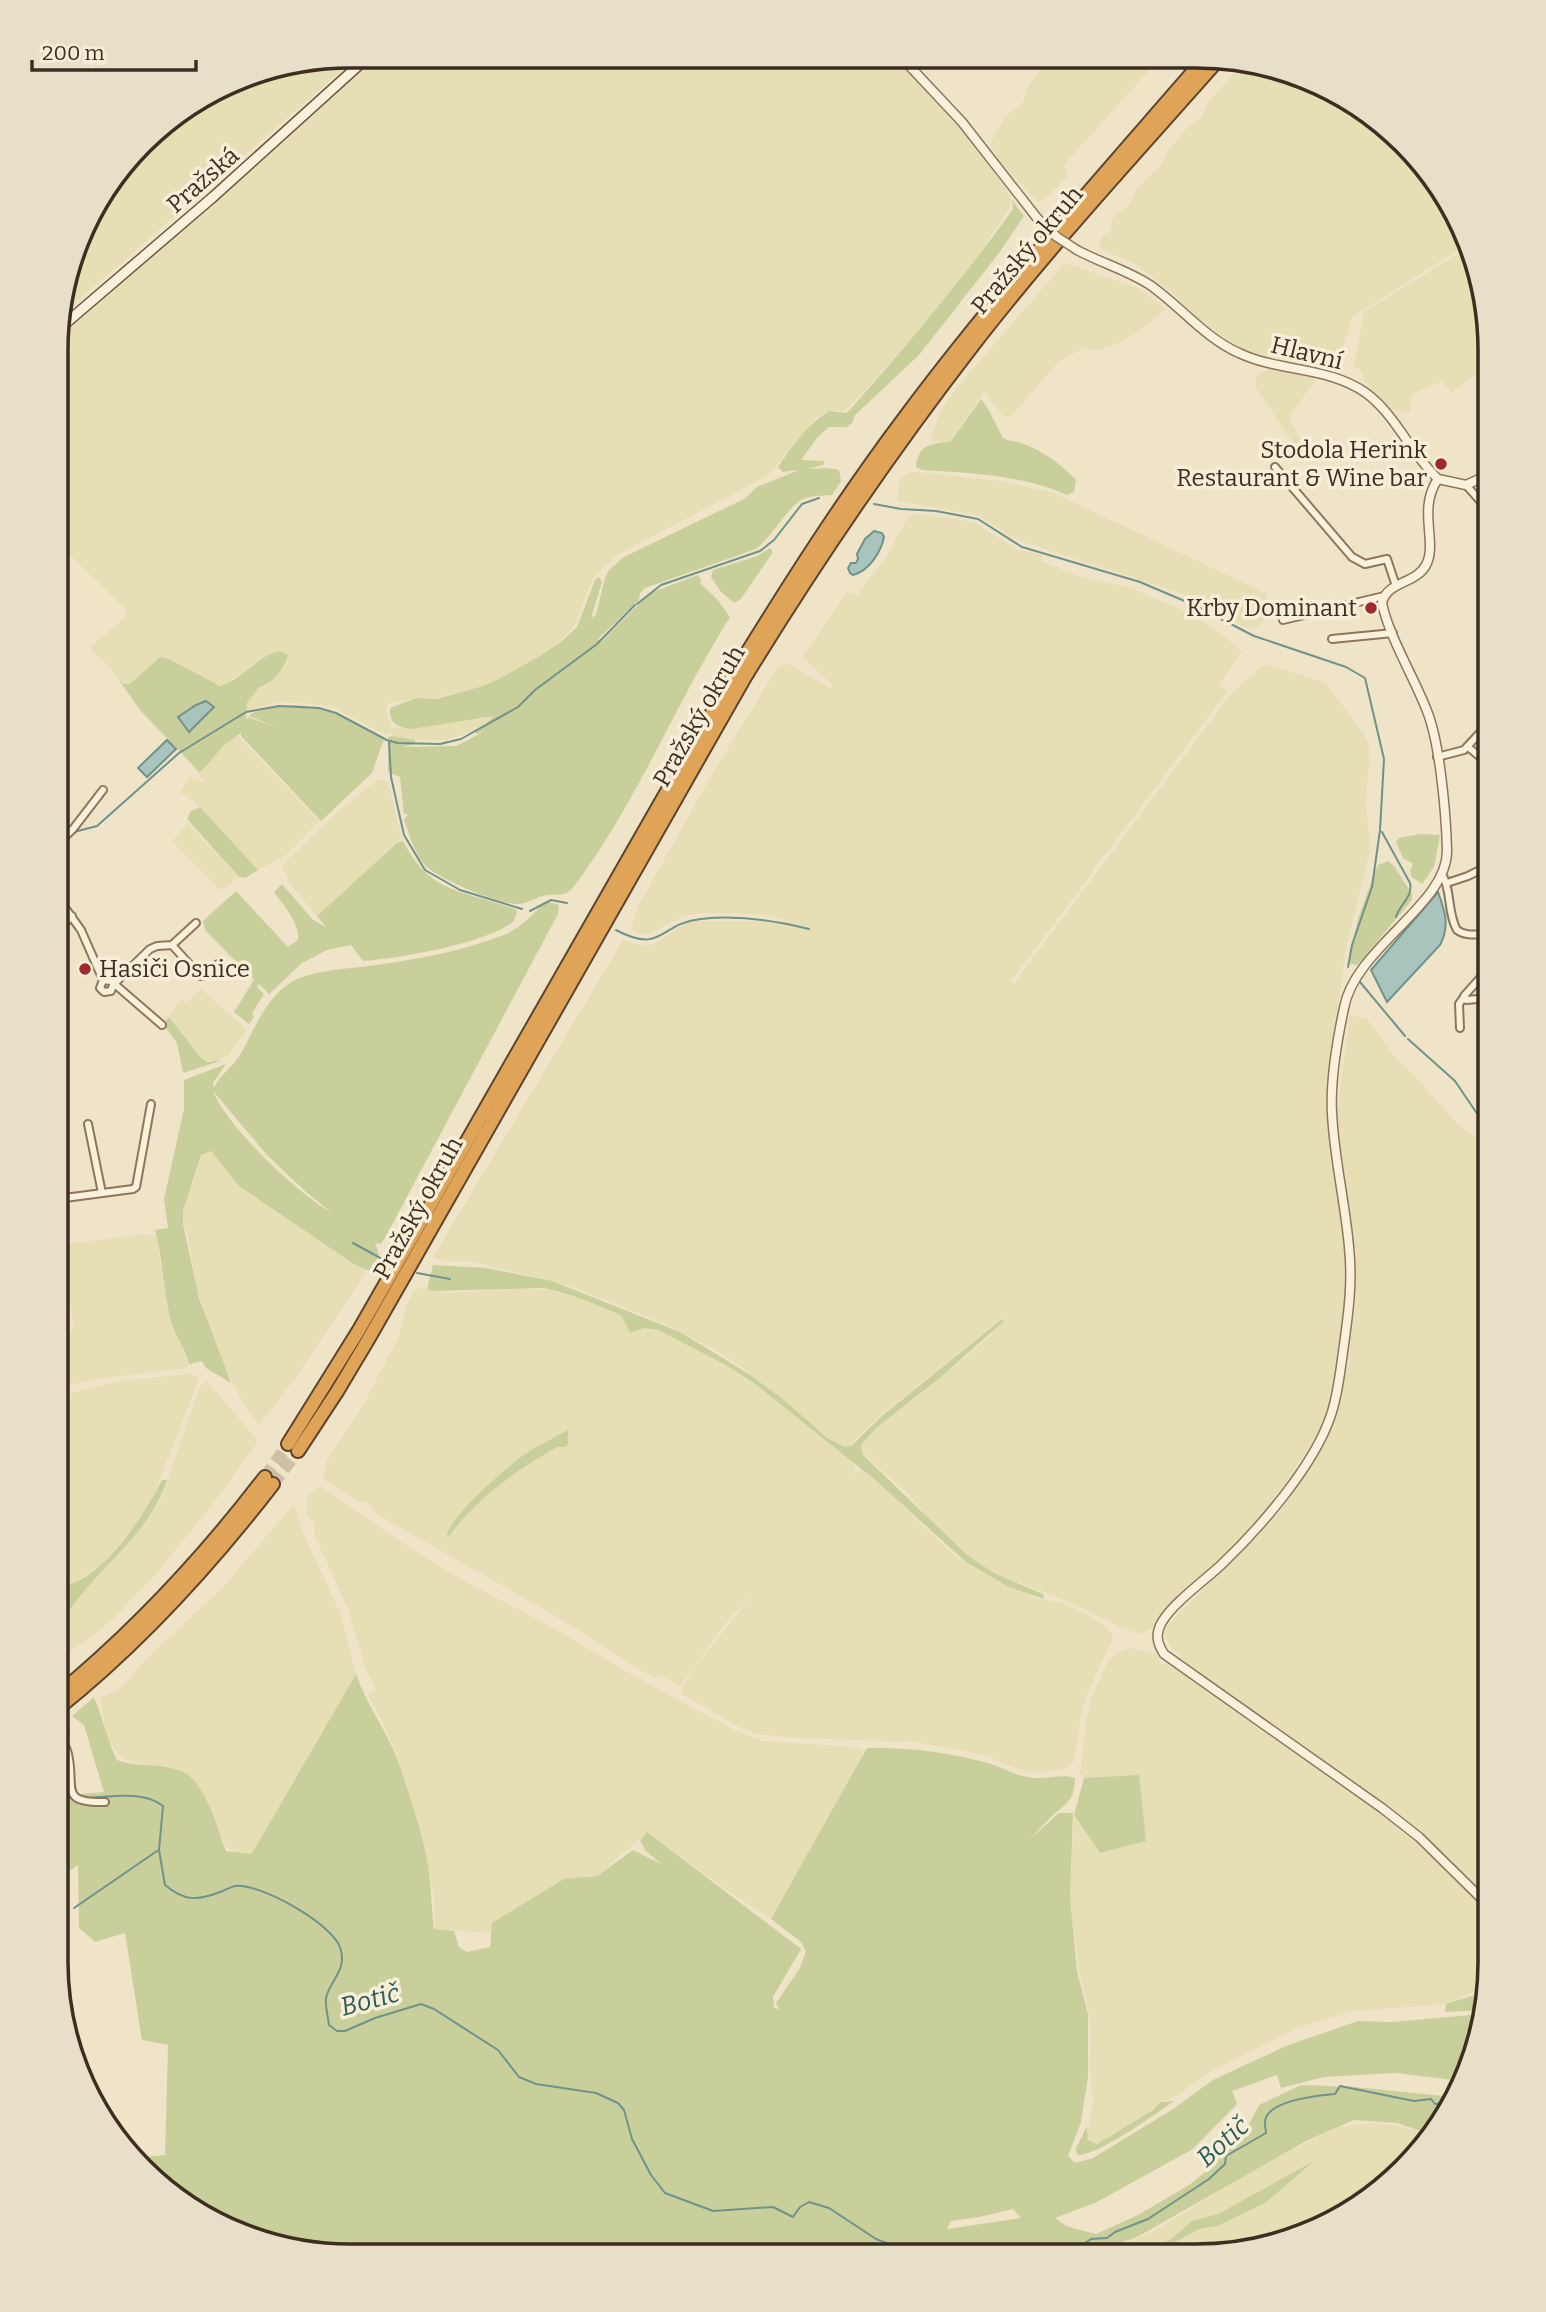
<svg xmlns="http://www.w3.org/2000/svg" width="1546" height="2312" font-family="Bitter,serif">
<style>
.farmland{fill:#e6deb5}
.green{fill:#c9cf9b;fill-rule:evenodd}
.water{fill:#a9c4bc;stroke:#6f938a;stroke-width:2}
.lines{fill:none;stroke-linecap:round;stroke-linejoin:round}
.stream{stroke:#6f938a;stroke-width:2}
.motorway-tunnel{stroke:#ccc0a6;stroke-width:12;stroke-dasharray:12 6;stroke-linecap:butt}
.minor-casing{stroke:#8d765c;stroke-width:10}
.tertiary-casing{stroke:#8d765c;stroke-width:11}
.secondary-casing{stroke:#6f573f;stroke-width:12}
.motorway-casing{stroke:#5b4430;stroke-width:16}
.minor{stroke:#faf1dc;stroke-width:6}
.tertiary{stroke:#faf1dc;stroke-width:8}
.secondary{stroke:#faf1dc;stroke-width:9}
.motorway{stroke:#e0a458;stroke-width:12}
.tertiary-bridge-casing{stroke:#8d765c;stroke-width:11;stroke-linecap:butt}
.tertiary-bridge{stroke:#faf1dc;stroke-width:8}
.poi-dot{fill:#9e2a2b;stroke:#f7eed8;stroke-width:2.5}
.labels{text-anchor:middle;dominant-baseline:central;stroke-width:7;stroke-linejoin:round;paint-order:stroke}
.street-label{font-size:24px;fill:#3d2e20;stroke:#f7eed8}
.poi-label{font-size:24px;fill:#3d2e20;stroke:#f7eed8;text-anchor:end}
.water-label{font-size:26px;font-style:italic;fill:#2f5d5a;stroke:#f7eed8}
.rim{fill:none;stroke:#3d2e20;stroke-width:3.5}
</style>
<rect width="100%" height="100%" fill="#f0e4c8"/>
<path class="farmland" d="M350,56H358L59,317V311L95,203L157,129L255,72Z
M379,56L895,58L972,142L1010,195L1011,201L1009,208L979,254L946,298L863,393L844,411H829L817,417L767,476L617,555L593,578L575,625L560,641L540,656L497,680L483,686L435,698H416L387,704L386,715L391,724V731L394,728L411,729L493,716L489,721L474,731L446,740L405,739L392,736L390,731L386,735L332,707L315,704L279,702L247,711V703L258,688L267,685L282,671L288,655L280,651L270,654L224,685H216L162,656L130,684H123L108,665L92,651L90,647L126,617L127,611L58,543L59,338Z
M1048,58H1160L1064,165L1067,177L1046,198L1038,202L999,160L990,144L1005,117L1023,102L1029,85Z
M1244,61L1309,79L1375,117L1429,171L1467,237L1469,243L1352,317L1340,356L1333,367L1317,368L1241,349L1196,317L1172,293L1136,264L1103,250L1099,244L1103,235L1111,232L1112,220L1116,214L1129,205L1137,188L1161,166L1166,154L1186,129L1202,117L1208,103Z
M1469,247L1490,350V362L1452,393L1442,381L1412,394L1410,412L1390,410L1365,382L1363,373L1354,365L1364,312Z
M1065,263L1138,288L1166,309L1135,334L1116,344L1094,351L1084,348L1058,362L1011,417H1004L984,392L951,440L941,442L930,440L941,410L958,386Z
M1270,368L1316,379L1290,416V421L1304,444L1297,449L1254,385L1257,375Z
M916,472L1001,481L1054,493L1257,589L1266,594L1270,607L1264,621L1259,626L1254,628L1242,626L1213,608L1183,594L1026,543L1010,536L980,516L898,501V487L902,477L909,473Z
M919,514L974,522L1016,549L1042,555L1041,561L1078,576L1128,587L1183,610L1217,630L1242,652L1219,685L1227,692L1105,855L1093,868V872L1011,981L1014,983L1230,695L1261,667L1269,665L1326,683L1364,734L1370,748L1366,801L1370,849L1345,953L1328,1090L1327,1118L1347,1267L1345,1305L1330,1404L1319,1432L1269,1508L1152,1628L1140,1634L1122,1628L1067,1601L994,1573L966,1554L942,1533L908,1494L866,1456L861,1448L866,1437L875,1429L925,1391L987,1339L1011,1311L882,1414L849,1446L845,1447L827,1438L750,1373L719,1352L667,1325L570,1286L470,1261H444L433,1257L623,940L643,946L654,944L683,924L696,921H789L768,916L735,913H700L684,916L648,934H639L633,930L632,925L640,903L715,769L778,667L787,663L831,689L833,685L802,657L847,592L857,595L885,559L907,519L911,515Z
M238,736L319,821L289,853L258,870L200,807L180,792L190,777L206,783L200,776L209,761L230,739Z
M377,780H385L388,782L402,838L317,916L289,882L282,865L347,804Z
M187,823L238,877L221,891L172,841Z
M201,989L247,1030L228,1056L213,1062L201,1058L185,1040L169,1014L182,1000L187,1003Z
M1350,1015L1367,1019L1399,1062L1408,1069L1458,1124L1490,1149L1489,1900L1416,1827L1188,1664L1172,1648L1164,1635L1165,1630L1177,1615L1278,1514L1316,1459L1338,1411L1347,1367L1350,1364L1348,1360L1356,1300V1254L1338,1129L1337,1111Z
M207,1151L215,1154L239,1186L348,1261L366,1269L363,1277L294,1380L259,1425L246,1408L224,1367L196,1287L188,1235L183,1224V1211L189,1188L193,1184L201,1155Z
M147,1234L155,1235L157,1240L168,1312L189,1365L186,1368L88,1380L57,1389V1335L74,1329L70,1306L57,1262V1245Z
M421,1287L446,1293L515,1289L552,1290L556,1293L574,1296L622,1316L631,1333L641,1328L658,1330L724,1364L754,1383L853,1461L856,1468L853,1475L860,1470L874,1479L958,1559L1009,1587L1039,1599L1063,1603L1082,1612L1105,1626L1112,1634V1640L1087,1694L1081,1715L1074,1762L1064,1769L1039,1773L1024,1771L981,1754L916,1742L795,1738L758,1734L737,1726L681,1693L682,1688L692,1671L754,1593L724,1625L680,1686L658,1674L655,1678L642,1671L554,1615L392,1523L373,1511L368,1503L358,1501L325,1480L323,1477L326,1462L362,1407L398,1338L407,1305L414,1291Z
M188,1374L196,1375L198,1381L150,1505L132,1531L99,1566L74,1583L57,1589V1396L120,1381Z
M207,1381L257,1440L256,1444L216,1500L161,1568L115,1617L83,1643L64,1655L61,1654L56,1648L57,1640L76,1600L124,1548L160,1501L200,1386Z
M321,1487L413,1550L461,1579L548,1625L643,1681L736,1731L762,1741L853,1747L863,1750L861,1761L771,1919L725,1889L647,1832L597,1876L564,1879L492,1933L435,1929L434,1898L427,1859L395,1750L377,1711L367,1695L375,1689L365,1666L348,1609L314,1534V1522L307,1516L306,1505L308,1496L314,1490Z
M294,1504L303,1533L340,1612L356,1674L253,1853L237,1854L225,1846L207,1803L191,1776L166,1768L127,1761L119,1756L107,1738L100,1698L119,1689L154,1652L224,1586Z
M1129,1648L1156,1653L1161,1663L1168,1664L1194,1681L1402,1829L1489,1913V1981L1488,1990L1475,1991L1446,2004L1353,2011L1297,2028L1207,2073L1180,2094L1165,2101L1161,2099L1155,2108L1098,2143L1091,2142L1087,2136L1093,2102L1089,2066L1091,2033L1087,2002L1079,1971L1070,1900L1074,1815L1100,1853L1146,1841L1142,1821L1106,1778H1084L1080,1774L1086,1721L1091,1698L1108,1661L1116,1654Z
M1368,2123L1395,2125L1432,2135L1375,2195L1309,2233L1196,2256H1150L1199,2229L1217,2226L1311,2163L1218,2214L1192,2221L1171,2239L1143,2253L1136,2256H1093L1152,2232L1265,2164L1313,2139L1340,2127Z"/>
<path class="green" d="M1012,200L1024,216L999,253L919,355L854,416L853,422L847,427H829L817,438L801,460L825,461L823,465L807,469L827,468L839,470L841,481L832,495C822,496 813,495 803,499C788,506 772,537 756,549L645,588L640,593L639,600L598,639L601,642L650,593L698,575L702,581L700,583L717,599L730,617C674,706 636,805 572,889C563,897 558,894 547,895C537,896 528,904 517,904C499,904 435,878 424,864C414,852 409,834 404,820L408,814H404L400,777L388,772V737L392,736L415,740L414,744L403,747L456,746L485,731L477,734L474,731L489,721L493,716L411,729C397,727 389,723 390,708L416,698L436,699L483,686L497,680L540,656L563,640L577,627L595,580L599,577L602,582L591,618L596,615L605,578L609,570L624,557L744,499L757,487L799,470L783,472L778,467C792,446 807,425 829,411L846,413L850,410C907,345 962,280 1013,209Z
M981,399L987,407L1003,438C1009,442 1017,441 1024,444C1043,451 1062,465 1076,480L1074,492L1067,495C1023,475 970,473 922,470L916,467C919,442 932,445 951,441Z
M770,548L773,552L741,599L734,603L721,592L711,577L713,570L757,556Z
M280,651L288,655C283,672 274,682 258,688L247,703L246,720L248,717L278,728L249,716C254,711 261,710 269,708C312,697 348,719 384,739L372,773L321,821L241,736V733L224,745L200,773L140,710L116,676L123,684H130L160,657L169,659L220,686C243,679 257,656 280,651Z
M200,807L258,870L245,878L239,877L187,819L191,811Z
M1420,834L1440,835L1434,867L1422,884L1412,877L1410,871L1413,864L1403,858L1396,842L1399,838Z
M403,841C431,895 463,890 515,909L517,911L514,921C489,943 397,959 363,961L351,945L327,950L302,963L269,994L259,984L257,987L264,994L252,1013L254,1017L249,1024L234,1012L254,980L205,930L203,921L236,891L288,947L298,940C300,923 284,906 274,892L282,884L313,920L326,927L317,916L398,842Z
M1388,861L1394,866L1412,894V900L1357,965L1350,964L1349,958L1358,919L1376,869L1378,865Z
M548,902L559,905L558,914L386,1236L381,1244L375,1243L379,1254L375,1264L369,1271L352,1263L239,1186L211,1151L201,1155L183,1211V1224L199,1298L231,1383L206,1368L202,1361L189,1364C185,1347 174,1334 170,1318C163,1289 163,1259 155,1230L168,1228L164,1199L184,1109V1080L226,1064L213,1083L214,1088C219,1075 233,1067 240,1055C255,1029 267,993 297,979C320,969 351,969 376,965C418,959 462,951 501,936C511,933 525,923 532,915C538,910 539,906 548,902ZM213,1091L267,1155L305,1191L332,1213C298,1194 228,1128 213,1091Z
M169,1017L201,1058L208,1062L223,1060L183,1073L177,1043L163,1024Z
M433,1265L486,1268L552,1281L680,1332L749,1374L783,1399L827,1438L845,1447L852,1445L883,1415L1002,1319L1004,1321L941,1377L875,1429L861,1445L863,1455L966,1554L994,1573L1043,1594L1044,1599L1009,1587L967,1563L874,1479L754,1383L724,1364L658,1330L644,1328L630,1333L622,1316C596,1304 571,1294 544,1288L432,1291L427,1289Z
M568,1430V1444L565,1447H557C515,1471 478,1497 449,1536H447C447,1519 509,1465 525,1454C539,1445 554,1438 568,1430Z
M162,1480H167C150,1531 109,1559 77,1600C69,1610 65,1622 57,1632V1589C67,1585 78,1582 87,1576C121,1551 143,1516 162,1480Z
M356,1674C366,1704 387,1731 398,1761C408,1790 419,1824 426,1854C431,1878 431,1904 434,1929L454,1931L459,1947L467,1952L490,1947L492,1923L564,1879L597,1876L633,1850L661,1864L645,1850L640,1840L647,1832L801,1949L773,1997L774,2008L779,2009L776,2003L800,1968L806,1951L801,1942L771,1919L867,1748C909,1747 951,1752 991,1764C1003,1768 1015,1775 1027,1777C1043,1781 1062,1773 1075,1778C1074,1801 1069,1801 1053,1815C1045,1822 1037,1832 1029,1840L1059,1813H1073L1070,1897L1077,1971L1088,2014V2077L1081,2122L1068,2156L1075,2163L1093,2158L1173,2109L1213,2080L1286,2046L1358,2021L1392,2022L1483,2014L1474,2057L1461,2081L1396,2073L1324,2077L1281,2088L1277,2075L1232,2091L1237,2104L1193,2149L1097,2202L1055,2218L1066,2226L1096,2234L1138,2215L1189,2185L1209,2169L1224,2145L1243,2136L1259,2105L1301,2085L1355,2087L1453,2097L1432,2135L1397,2123L1354,2120L1308,2140L1139,2236L1087,2256L312,2254L238,2234L171,2195L134,2158L165,2155L168,2045L142,2040L125,1933L95,1942L79,1928L78,1865L56,1881V1734L63,1749L59,1785L71,1795L104,1792L84,1725L72,1716L94,1697C103,1718 107,1740 117,1760C133,1766 149,1764 166,1767C173,1769 185,1771 191,1777C209,1795 217,1828 226,1851L250,1854L253,1852ZM1013,2209L1021,2218L947,2229L951,2221L980,2217Z
M1139,1775L1146,1841L1100,1853L1074,1815L1084,1778Z
M1487,1991L1484,2010L1445,2012L1446,2004Z
M1174,2101C1157,2113 1096,2157 1077,2155L1076,2148L1087,2126L1088,2140L1097,2144L1153,2110L1160,2102Z
M1314,2161L1265,2203L1217,2226L1199,2229L1150,2256H1136L1171,2239L1192,2221L1218,2214Z"/>
<path class="water" d="M874,531L882,533L884,537C881,552 869,571 853,575L850,573L848,568L851,563H856L858,559L857,554L865,539Z
M206,701L214,707L189,732L178,717L196,705Z
M167,740L176,749L147,777L138,768Z
M1438,892C1445,911 1450,926 1440,945L1387,1002L1371,970Z"/>
<g class="lines">
<path class="stream" d="M874,504L901,509L936,511L978,519L1022,547L1140,582L1194,605L1254,636L1346,667L1365,678L1384,759L1380,830L1372,887L1352,945L1348,967
M637,604L661,585L760,551L774,540L802,504L819,498
M386,740L398,743L440,744L461,739L518,707L535,690L597,644L635,605
M389,742L391,776
M391,777L404,835L425,870L460,890L522,909
M74,832L97,826L179,753L246,712L279,706L319,708L336,713L385,739
M1382,832L1410,883C1413,898 1400,903 1396,917
M58,855L65,841
M530,911L551,900L567,903
M616,930C663,955 659,923 701,919C737,915 774,920 809,929
M1360,982L1405,1036
M1408,1039L1455,1081L1480,1118L1490,1123
M353,1243L382,1259
M417,1273L450,1279
M62,1714C71,1721 69,1734 67,1744
M65,1753L57,1778L58,1789L68,1798H74
M87,1798C110,1797 144,1790 163,1806L159,1850L165,1885C184,1901 197,1901 220,1892C224,1891 230,1887 235,1886C260,1883 331,1923 340,1947C348,1970 330,1980 326,1998C325,2005 328,2017 329,2025L337,2031H345L375,2018L421,2004L434,2009L498,2050L519,2077L536,2084L596,2093L618,2103L624,2110L632,2139L651,2175L665,2193L713,2211L773,2207L793,2217L800,2207L809,2202L829,2208L876,2239L907,2251L911,2255
M74,1908L157,1851
M1055,2256L1076,2249L1091,2239L1107,2238L1115,2232L1148,2219L1209,2179L1225,2164L1226,2156L1266,2133C1265,2125 1263,2118 1270,2112C1281,2100 1319,2095 1335,2094L1340,2086L1414,2101L1431,2099L1435,2104L1450,2103"/>
<path class="motorway-tunnel" d="M265,1477L288,1444
M273,1484L298,1451"/>
<defs>
<path id="minor" d="M1275,467L1352,557L1365,564L1387,559L1396,586
M1466,485L1490,512
M1283,620L1384,596
M1332,639L1393,633
M1490,685L1488,680L1490,676
M1468,747L1490,765
M1437,757L1464,750L1490,722
M1485,810L1490,808
M58,843L73,829L103,790
M1442,874C1452,891 1447,913 1457,930C1466,937 1479,934 1490,934
M1447,883L1468,876L1490,865
M58,898L81,930L103,980L100,988L104,992L111,991L113,985L150,949L157,946L172,945L196,923
M58,930L72,916
M172,945L200,976L206,975L218,964
M103,980L111,981L162,1025
M1490,998L1466,1000L1464,996L1490,967
M1460,1028L1459,1004L1464,997
M1489,1058H1490
M88,1124L102,1193
M57,1199L133,1189L136,1187L151,1104
M56,1728C60,1736 66,1745 68,1754C76,1788 58,1803 105,1802"/>
<path id="tertiary" d="M902,58L962,122L1037,218
M1077,250C1101,263 1127,270 1150,285C1180,306 1205,338 1239,353C1279,372 1328,366 1366,393C1396,415 1411,454 1438,479L1466,485L1490,474
M1438,479C1417,509 1438,543 1426,565C1416,584 1387,581 1382,603C1389,637 1414,677 1427,711C1440,743 1446,814 1447,850C1448,905 1355,947 1344,1008C1337,1041 1330,1079 1332,1113C1334,1157 1345,1202 1349,1247C1353,1283 1348,1316 1343,1352C1340,1373 1338,1394 1331,1415C1314,1466 1260,1528 1221,1565C1205,1580 1172,1604 1162,1622C1155,1634 1157,1643 1164,1654L1382,1808L1419,1837L1489,1906"/>
<path id="secondary" d="M59,329L213,197L369,56"/>
<path id="motorway" d="M288,1444L359,1330L737,669C790,583 844,498 905,417C998,292 1103,176 1205,58
M298,1451L338,1390L369,1338L745,677C815,563 889,454 970,349C1048,248 1135,154 1219,59
M56,1696C135,1631 203,1558 265,1477
M56,1710C139,1644 209,1567 273,1484"/>
</defs>
<use href="#minor" class="minor-casing"/>
<use href="#tertiary" class="tertiary-casing"/>
<use href="#secondary" class="secondary-casing"/>
<use href="#motorway" class="motorway-casing"/>
<use href="#minor" class="minor"/>
<use href="#tertiary" class="tertiary"/>
<use href="#secondary" class="secondary"/>
<use href="#motorway" class="motorway"/>
<defs>
<path id="tertiary-bridge" d="M1037,218L1057,237L1077,250"/>
</defs>
<use href="#tertiary-bridge" class="tertiary-bridge-casing"/>
<use href="#tertiary-bridge" class="tertiary-bridge"/>
</g>
<g class="poi-dot">
<circle cx="1441" cy="464" r="7"/>
<circle cx="1371" cy="608" r="7"/>
<circle cx="85" cy="969" r="7"/>
</g>
<g class="labels">
<g class="street-label">
<text transform="translate(203 180) rotate(-41)">Pražská</text>
<text transform="translate(1027 250) rotate(-50)">Pražský okruh</text>
<text transform="translate(1307 353) rotate(14)">Hlavní</text>
<text transform="translate(699 716) rotate(-60)">Pražský okruh</text>
<text transform="translate(418 1208) rotate(-61)">Pražský okruh</text>
</g>
<g class="poi-label">
<text x="1427" y="450">Stodola Herink<tspan x="1427" dy="28">Restaurant &amp; Wine bar</tspan></text>
<text x="1357" y="608">Krby Dominant</text>
<text x="99" y="969" text-anchor="start">Hasiči Osnice</text>
</g>
<g class="water-label">
<text transform="translate(370 2000) rotate(-15)">Botič</text>
<text transform="translate(1223 2142) rotate(-42)">Botič</text>
</g>
</g>
<path d="M0 0H1546V2312H0ZM350 68H1196A282 282 0 0 1 1478 350V1962A282 282 0 0 1 1196 2244H350A282 282 0 0 1 68 1962V350A282 282 0 0 1 350 68Z" fill="#e8dfc9" fill-rule="evenodd"/>
<path class="rim" d="M350 68H1196A282 282 0 0 1 1478 350V1962A282 282 0 0 1 1196 2244H350A282 282 0 0 1 68 1962V350A282 282 0 0 1 350 68Z"/>
<path d="M32 60v10h164v-10" fill="none" stroke="#3d2e20" stroke-width="3.5"/>
<text x="42" y="60" font-size="21" fill="#3d2e20" stroke="#f7eed8" stroke-width="5" paint-order="stroke">200 m</text>
</svg>
